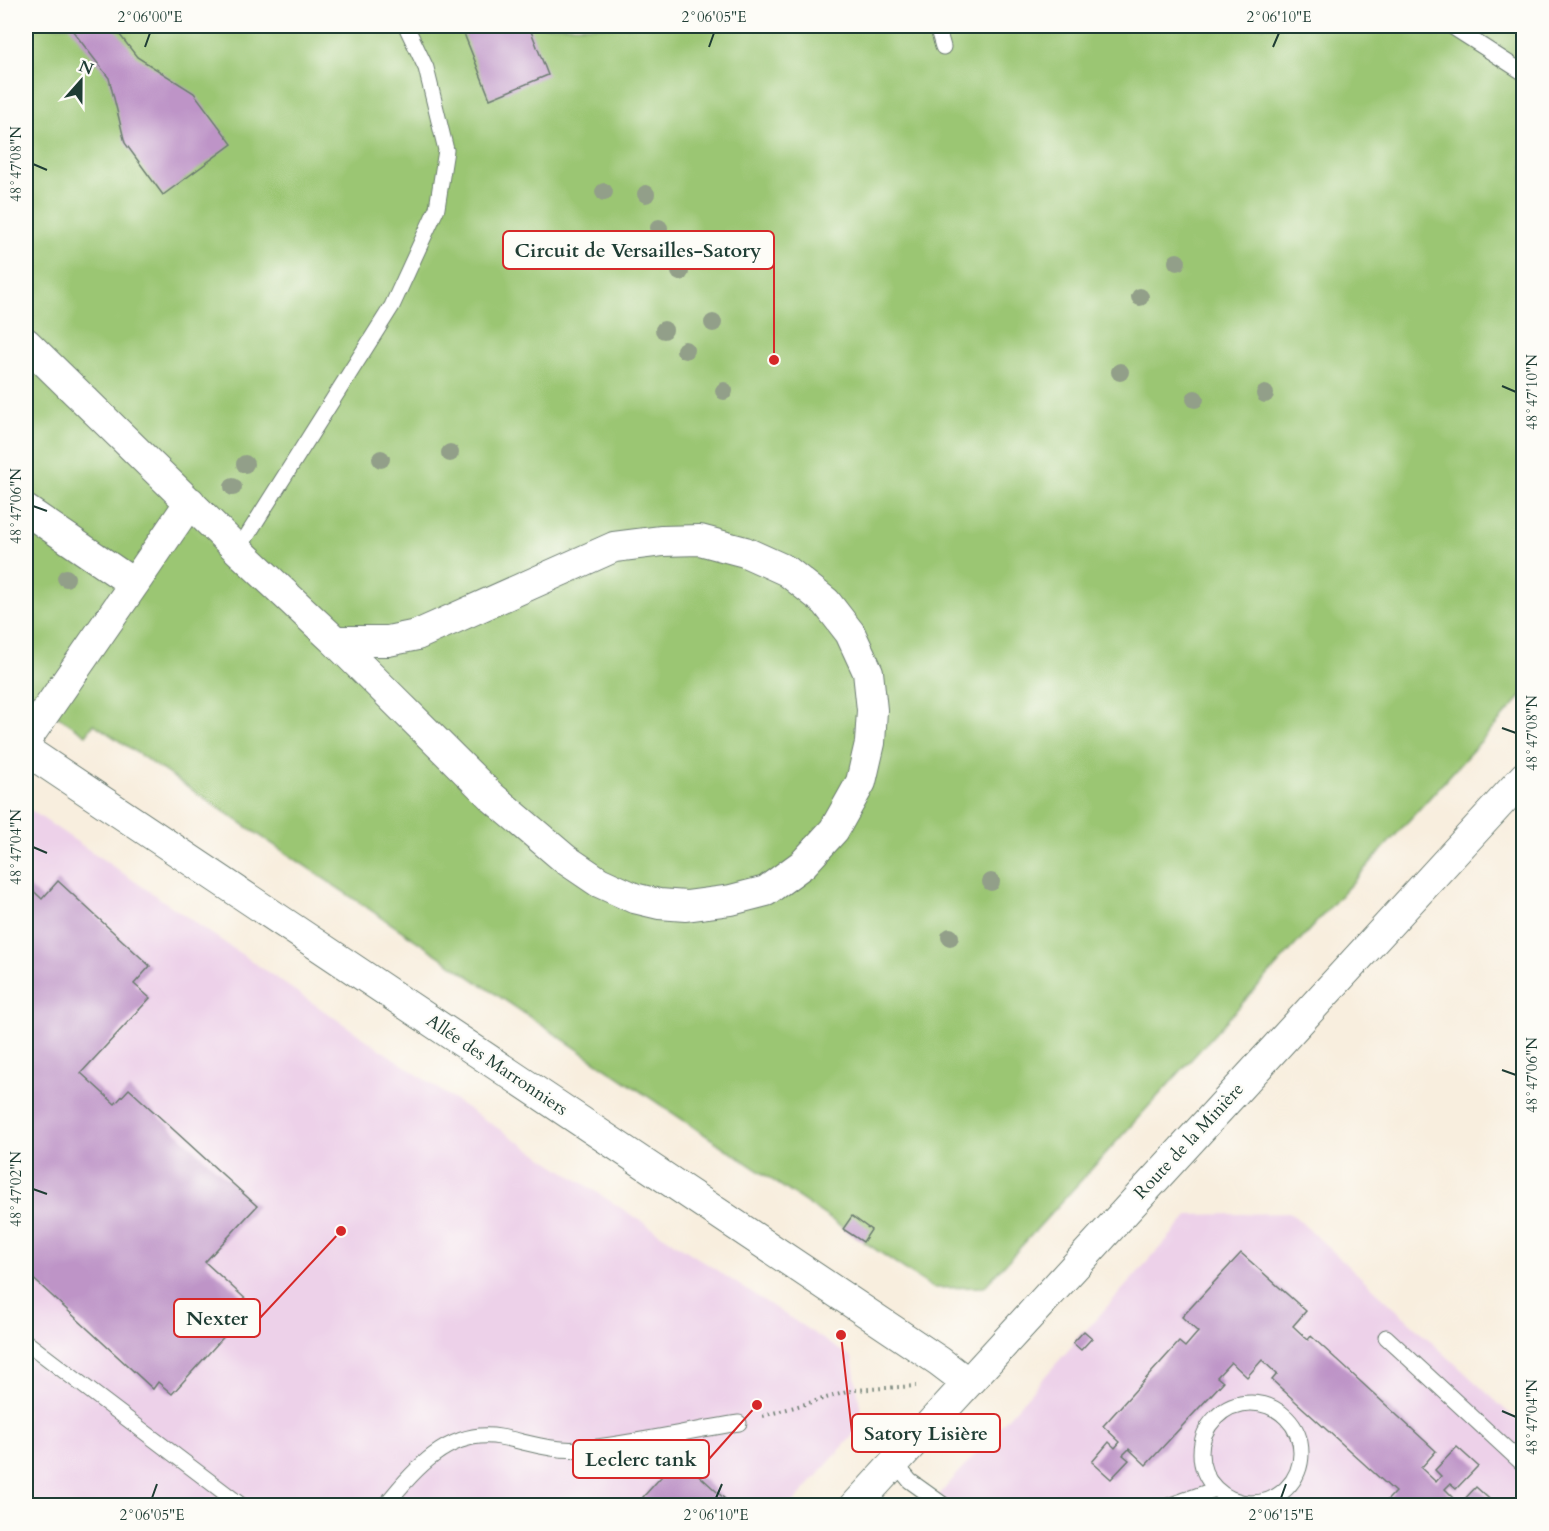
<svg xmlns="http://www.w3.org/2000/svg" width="1549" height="1531" font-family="Cardo,serif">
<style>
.built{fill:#edd1e9}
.green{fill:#9bc673;stroke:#5d8254;stroke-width:1.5}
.building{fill:#be94c7}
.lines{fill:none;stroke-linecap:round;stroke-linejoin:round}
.service-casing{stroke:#6b7b70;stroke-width:17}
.minor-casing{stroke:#6b7b70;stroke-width:32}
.path{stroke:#6b7b70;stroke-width:4;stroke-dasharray:1.5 4.5;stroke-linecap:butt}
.service{stroke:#fff;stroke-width:15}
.minor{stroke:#fff;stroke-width:30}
.tree{fill:#929f89}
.ticks{fill:none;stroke:#1f3d34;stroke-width:2}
.labels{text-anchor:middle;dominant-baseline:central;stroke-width:5;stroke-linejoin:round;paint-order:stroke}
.street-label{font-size:18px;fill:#1f3d34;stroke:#fdfcf7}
.leader{fill:none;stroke:#d62828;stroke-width:2}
.callout-dot{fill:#d62828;stroke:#fdfcf7;stroke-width:2}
.callout{fill:#fdfcf7;stroke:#d62828;stroke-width:2}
.callout-label{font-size:20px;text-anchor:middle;font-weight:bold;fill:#1f3d34}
.neatline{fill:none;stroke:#1f3d34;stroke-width:2}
.ticks-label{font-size:15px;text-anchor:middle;fill:#1f3d34}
</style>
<rect width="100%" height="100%" fill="#fdfcf7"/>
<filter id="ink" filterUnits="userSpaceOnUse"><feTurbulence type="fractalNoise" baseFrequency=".0167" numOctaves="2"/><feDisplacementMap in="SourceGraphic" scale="12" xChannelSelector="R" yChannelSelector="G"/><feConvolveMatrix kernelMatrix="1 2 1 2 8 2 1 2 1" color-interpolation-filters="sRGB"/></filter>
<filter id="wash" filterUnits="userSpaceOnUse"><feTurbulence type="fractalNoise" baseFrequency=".008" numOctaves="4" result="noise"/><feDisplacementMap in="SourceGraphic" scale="24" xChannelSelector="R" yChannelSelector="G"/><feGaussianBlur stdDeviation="1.35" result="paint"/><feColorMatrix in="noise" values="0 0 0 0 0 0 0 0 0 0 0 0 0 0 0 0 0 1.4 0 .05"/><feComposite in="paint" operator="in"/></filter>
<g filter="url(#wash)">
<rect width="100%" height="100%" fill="#f8eede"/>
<path class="built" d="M26,807L459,1103L852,1358L863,1424L791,1505H26Z
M1291,1213L1523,1426V1505L929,1506L1189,1215Z"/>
<path class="green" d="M26,26H1523V695L984,1287L933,1288L94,724L86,735L26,694Z"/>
<g id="blocks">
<path class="building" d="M69,26H113L137,57L194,93L232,144L163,195L125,143L109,78Z
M461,26H529L548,75L490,99Z
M58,881L150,966L134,984L150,998L81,1073L115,1104L129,1089L257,1206L205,1262L250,1303L245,1309L247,1311L172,1394L158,1382L153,1389L26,1272V884L42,899Z
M852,1216L871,1230L863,1242L843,1229Z
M1241,1253L1306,1311L1293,1326L1308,1340L1311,1336L1436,1451L1421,1468L1436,1482L1441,1476L1435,1470L1457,1447L1478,1466L1456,1489L1450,1484L1445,1489L1460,1504L1476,1487L1497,1506H1382L1395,1492L1272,1380L1277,1374L1262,1360L1247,1377L1231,1362L1217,1377L1223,1382L1146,1465L1129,1449L1123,1455L1129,1460L1111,1479L1092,1462L1109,1442L1115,1448L1120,1442L1103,1426L1179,1342L1185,1347L1198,1332L1182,1317Z
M1084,1331L1092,1338L1081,1350L1073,1343Z
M679,1457L727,1501L723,1506H635Z"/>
</g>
</g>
<g filter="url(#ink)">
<use href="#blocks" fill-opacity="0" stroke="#6b7b70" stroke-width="1.5"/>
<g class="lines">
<defs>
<path id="service" d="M937,26L943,47
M1451,26L1524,73
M238,550L392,306L437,208L446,150L426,68L406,26
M1386,1337L1524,1465
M26,1342L242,1506
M1201 1453a50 50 0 1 1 100 0a50 50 0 1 1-100 0Z
M895,1463L910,1481L945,1506
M385,1506C413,1470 450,1428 500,1437C527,1442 554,1452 581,1449C634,1443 687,1431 739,1423
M1168,1506L1216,1489"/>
<path id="minor" d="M26,343L238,550L335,641L492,797L565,859L599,882L634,898L659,904L686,906L731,900L766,891L803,864L834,830L861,782L870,743L872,710L868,672L850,633L826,602L787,571L745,552L700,540L662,541L614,547L417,635L388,641H335
M26,510L134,584L26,740
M134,584L190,502
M26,750L939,1361L968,1383
M855,1506L1524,777"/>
</defs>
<use href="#service" class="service-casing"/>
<use href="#minor" class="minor-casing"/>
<path class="path" d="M763,1416L854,1390L916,1386"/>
<use href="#service" class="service"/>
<use href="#minor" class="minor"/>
</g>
<g class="tree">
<circle cx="604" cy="192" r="9"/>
<circle cx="646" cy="194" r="9"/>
<circle cx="659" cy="228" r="9"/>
<circle cx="1177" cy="262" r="9"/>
<circle cx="680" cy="272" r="9"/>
<circle cx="1140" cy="297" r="9"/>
<circle cx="713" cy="323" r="9"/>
<circle cx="664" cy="330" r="9"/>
<circle cx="685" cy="350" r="9"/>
<circle cx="1120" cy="372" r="9"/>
<circle cx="724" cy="391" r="9"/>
<circle cx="1265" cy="394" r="9"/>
<circle cx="1195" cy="399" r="9"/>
<circle cx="450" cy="453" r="9"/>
<circle cx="381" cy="459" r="9"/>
<circle cx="245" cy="464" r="9"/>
<circle cx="233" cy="487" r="9"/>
<circle cx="66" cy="578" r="9"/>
<circle cx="991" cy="882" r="9"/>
<circle cx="950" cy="937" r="9"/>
</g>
</g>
<path class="ticks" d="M145,47L150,33M709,47L714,33M1273,47L1279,33M33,164L47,170M1502,386L1516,392M33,506L47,511M1502,728L1516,733M33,847L47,853M1502,1070L1516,1075M33,1189L47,1194M1502,1411L1516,1417M152,1498L157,1484M716,1498L722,1484M1281,1498L1286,1484"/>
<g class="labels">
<g class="street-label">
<text transform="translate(497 1065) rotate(34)">Allée des Marronniers</text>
<text transform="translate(1189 1141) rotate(-47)">Route de la Minière</text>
</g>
</g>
<path class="leader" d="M774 360L774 250M341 1231L260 1318M841 1335L852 1433M757 1405L709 1459"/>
<g class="callout-dot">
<circle cx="774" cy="360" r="6"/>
<circle cx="341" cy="1231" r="6"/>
<circle cx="841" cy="1335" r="6"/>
<circle cx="757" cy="1405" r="6"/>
</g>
<g class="callout">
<rect x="503" y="231" width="271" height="38" rx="6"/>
<rect x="174" y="1299" width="86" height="38" rx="6"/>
<rect x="852" y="1414" width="148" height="38" rx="6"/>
<rect x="573" y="1440" width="136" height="38" rx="6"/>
</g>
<g class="callout-label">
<text x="638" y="257">Circuit de Versailles-Satory</text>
<text x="217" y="1325">Nexter</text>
<text x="926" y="1440">Satory Lisière</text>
<text x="641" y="1466">Leclerc tank</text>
</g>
<rect width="1549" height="1531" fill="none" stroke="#fdfcf7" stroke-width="66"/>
<g transform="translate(81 81) rotate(21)" stroke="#fdfcf7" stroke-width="4.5" paint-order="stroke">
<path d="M0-4.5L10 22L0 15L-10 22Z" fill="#1f3d34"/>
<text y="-9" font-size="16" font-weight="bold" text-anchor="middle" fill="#1f3d34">N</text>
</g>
<rect x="33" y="33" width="1483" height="1465" class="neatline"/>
<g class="ticks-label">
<text x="150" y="22">2°06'00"E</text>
<text x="714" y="22">2°06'05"E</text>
<text x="1279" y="22">2°06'10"E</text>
<text transform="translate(16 164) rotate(-90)" y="5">48°47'08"N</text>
<text transform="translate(1532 392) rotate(-90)" y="5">48°47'10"N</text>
<text transform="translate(16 506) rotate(-90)" y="5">48°47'06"N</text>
<text transform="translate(1532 733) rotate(-90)" y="5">48°47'08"N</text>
<text transform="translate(16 847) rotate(-90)" y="5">48°47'04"N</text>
<text transform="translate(1532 1075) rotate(-90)" y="5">48°47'06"N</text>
<text transform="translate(16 1189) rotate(-90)" y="5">48°47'02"N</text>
<text transform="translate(1532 1417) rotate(-90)" y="5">48°47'04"N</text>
<text x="152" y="1520">2°06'05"E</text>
<text x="716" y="1520">2°06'10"E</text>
<text x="1281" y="1520">2°06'15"E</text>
</g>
</svg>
